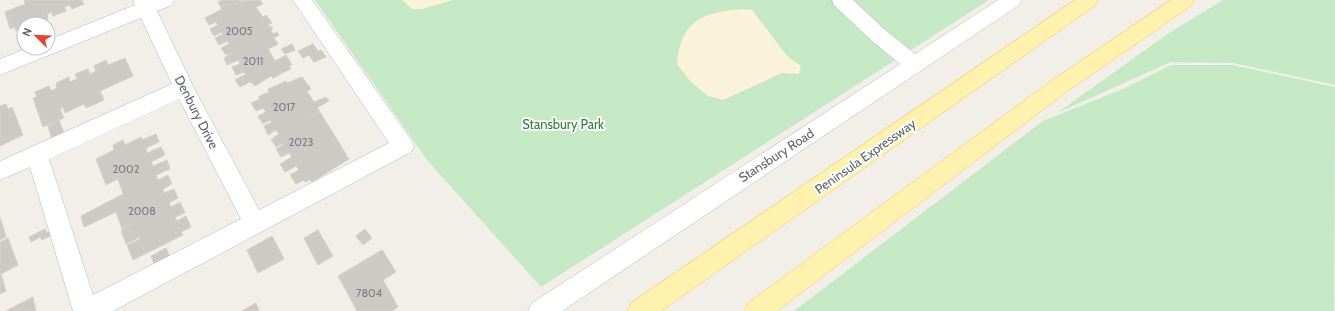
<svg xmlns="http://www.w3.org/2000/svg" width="1335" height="311" font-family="Cabin,sans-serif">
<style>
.green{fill:#c5e8c5}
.sand{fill:#fbf3d9}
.building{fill:#cccac5;stroke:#d6d1c6}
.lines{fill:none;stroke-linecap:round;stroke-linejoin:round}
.minor-casing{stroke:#b5b8bc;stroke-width:1}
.major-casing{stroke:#f2c960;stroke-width:1}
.minor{fill:#fff;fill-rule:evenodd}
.major{fill:#fff2af;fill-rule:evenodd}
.labels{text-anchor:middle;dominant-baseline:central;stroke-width:4;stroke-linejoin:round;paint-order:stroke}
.number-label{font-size:11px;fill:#7a7d7f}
.street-label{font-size:13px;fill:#5f6368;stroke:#fff}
.park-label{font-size:13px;fill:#348238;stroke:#fff}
</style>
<rect width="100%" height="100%" fill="#f1efe8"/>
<path class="green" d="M315,0H989L541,287L427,160Z
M1223,0H1335V85L1233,63L1171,62L1057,113L1169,33Z
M1171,65H1233L1335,87L1334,311H794L1043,121L1125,88Z"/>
<path class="sand" d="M402,0H453L422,9H412Z
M741,9L752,10L788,57L801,66L799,74L782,73L723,100L708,96L691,82L677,64C681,21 701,13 741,9Z"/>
<path class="building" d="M24,0H82L84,4L72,9L70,5L64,7L66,11L53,16L52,12L47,14L48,19L35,24L33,19L27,22L28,24H24V28L16,31L15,27L10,29L5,12L25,4Z
M222,0H238L239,1L260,0L263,4L256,7L263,17L266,15L272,23L268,25L269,27L271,26L273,29L271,30L273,34L277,32L279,35L274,38L278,44L268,49L275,61L286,55L292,65L289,66L291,69L282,73L281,72H280L281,74L273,78L271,76L255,86L250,82L240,87L235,80L246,74L244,72L236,75L232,67L240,64L238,60L227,65L224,58L234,52L226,55L221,48L229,44L228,41L219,45L215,38L223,34L222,32L214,36L210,29L218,25L216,22L209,25L205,18L222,9L218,2Z
M292,44L295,50L285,54L281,49Z
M313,44L318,51L321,50L326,57L314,62L309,55L303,58L298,51Z
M125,58L133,76L100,91L104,100L86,108L84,104L65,113L63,107L60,109L64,118L43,127L33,98L37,97L35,92L49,86L51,91L57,88L56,83L69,77L70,82L77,79L75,74L88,69L90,74L96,71L94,66L106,60L108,65Z
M302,77L311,89L307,91L314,102L326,97L329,101L317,108L320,111L308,118L320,112L349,159L312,182L310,180L305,182L304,180L296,184L290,175L299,170L296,166L285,172L280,164L292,157L289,153L281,157L276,149L284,144L283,143L276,147L271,139L279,134L276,130L268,135L264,126L272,122L270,120L263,124L258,116L266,112L263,108L256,111L251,103L260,99L258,97L269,92L268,89L286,81L287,83Z
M6,104L8,109L12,107L23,135L0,146V106Z
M59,120L64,133L52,139L48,126Z
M156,134L159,142L146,148L147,153L161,147L165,155L151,162L153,166L167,160L170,169L156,175L158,180L168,175L172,184L163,189L164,193L174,189L178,198L169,203L171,207L180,202L185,213L175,217L177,221L186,216L191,227L181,232L183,235L133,260L127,245L140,239V237L126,244L121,230L135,223L122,229L116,212L84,227L81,216L123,194L118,179L106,185L96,159L114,150L113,145L123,140L125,145L141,137L142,140Z
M0,217L6,237L0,240Z
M45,229L47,233L51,231L52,235L42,240L40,237L31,242L29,237Z
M365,229L372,238L363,245L356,236Z
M318,230L333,256L318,265L304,238Z
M272,236L284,259L258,273L247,250Z
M8,238L18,265L1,274L6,291L0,294V242Z
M166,248L172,261L156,269L151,256Z
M382,250L396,272L383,280L398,307L392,311H357L338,276Z
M33,297L36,311H6Z
M256,303L259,311H242Z"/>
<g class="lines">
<defs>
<path id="minor" d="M133,0H174L172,5L157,11L194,88L259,210L389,143L293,0H312L411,140L414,146L411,152L113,311H73L30,167L0,180V161L172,84L141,18L0,75V59L28,48H48V40L135,5ZM179,99L241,219L93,295L49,159Z
M832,0H853L884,29L915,54L998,0H1021L1019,5L562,311H528L532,303L900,64L870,39L834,5Z"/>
<path id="major" d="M1075,0H1098L1096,5L661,311H627L631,303Z
M1171,0H1194L1192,5L1065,93L777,311H744L748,303L1051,81Z"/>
</defs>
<use href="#minor" class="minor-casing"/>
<use href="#major" class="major-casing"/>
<use href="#minor" class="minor"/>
<use href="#major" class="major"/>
</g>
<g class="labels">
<g class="number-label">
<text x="239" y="31">2005</text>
<text x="253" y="61">2011</text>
<text x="284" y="107">2017</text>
<text x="301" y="142">2023</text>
<text x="126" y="169">2002</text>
<text x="142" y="211">2008</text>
<text x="369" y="293">7804</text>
</g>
<g class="street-label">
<text transform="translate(197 112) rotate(63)">Denbury Drive</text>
<text transform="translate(776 155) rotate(-33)">Stansbury Road</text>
<text transform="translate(865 156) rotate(-35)">Peninsula Expressway</text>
</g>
<g class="park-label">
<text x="563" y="124">Stansbury Park</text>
</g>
</g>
<g transform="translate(36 36) rotate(293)"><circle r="19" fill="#ffffff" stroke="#bfc1c3"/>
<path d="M0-3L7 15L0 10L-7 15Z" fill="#ea4335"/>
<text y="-6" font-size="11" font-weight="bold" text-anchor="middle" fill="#5f6368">N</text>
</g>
</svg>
